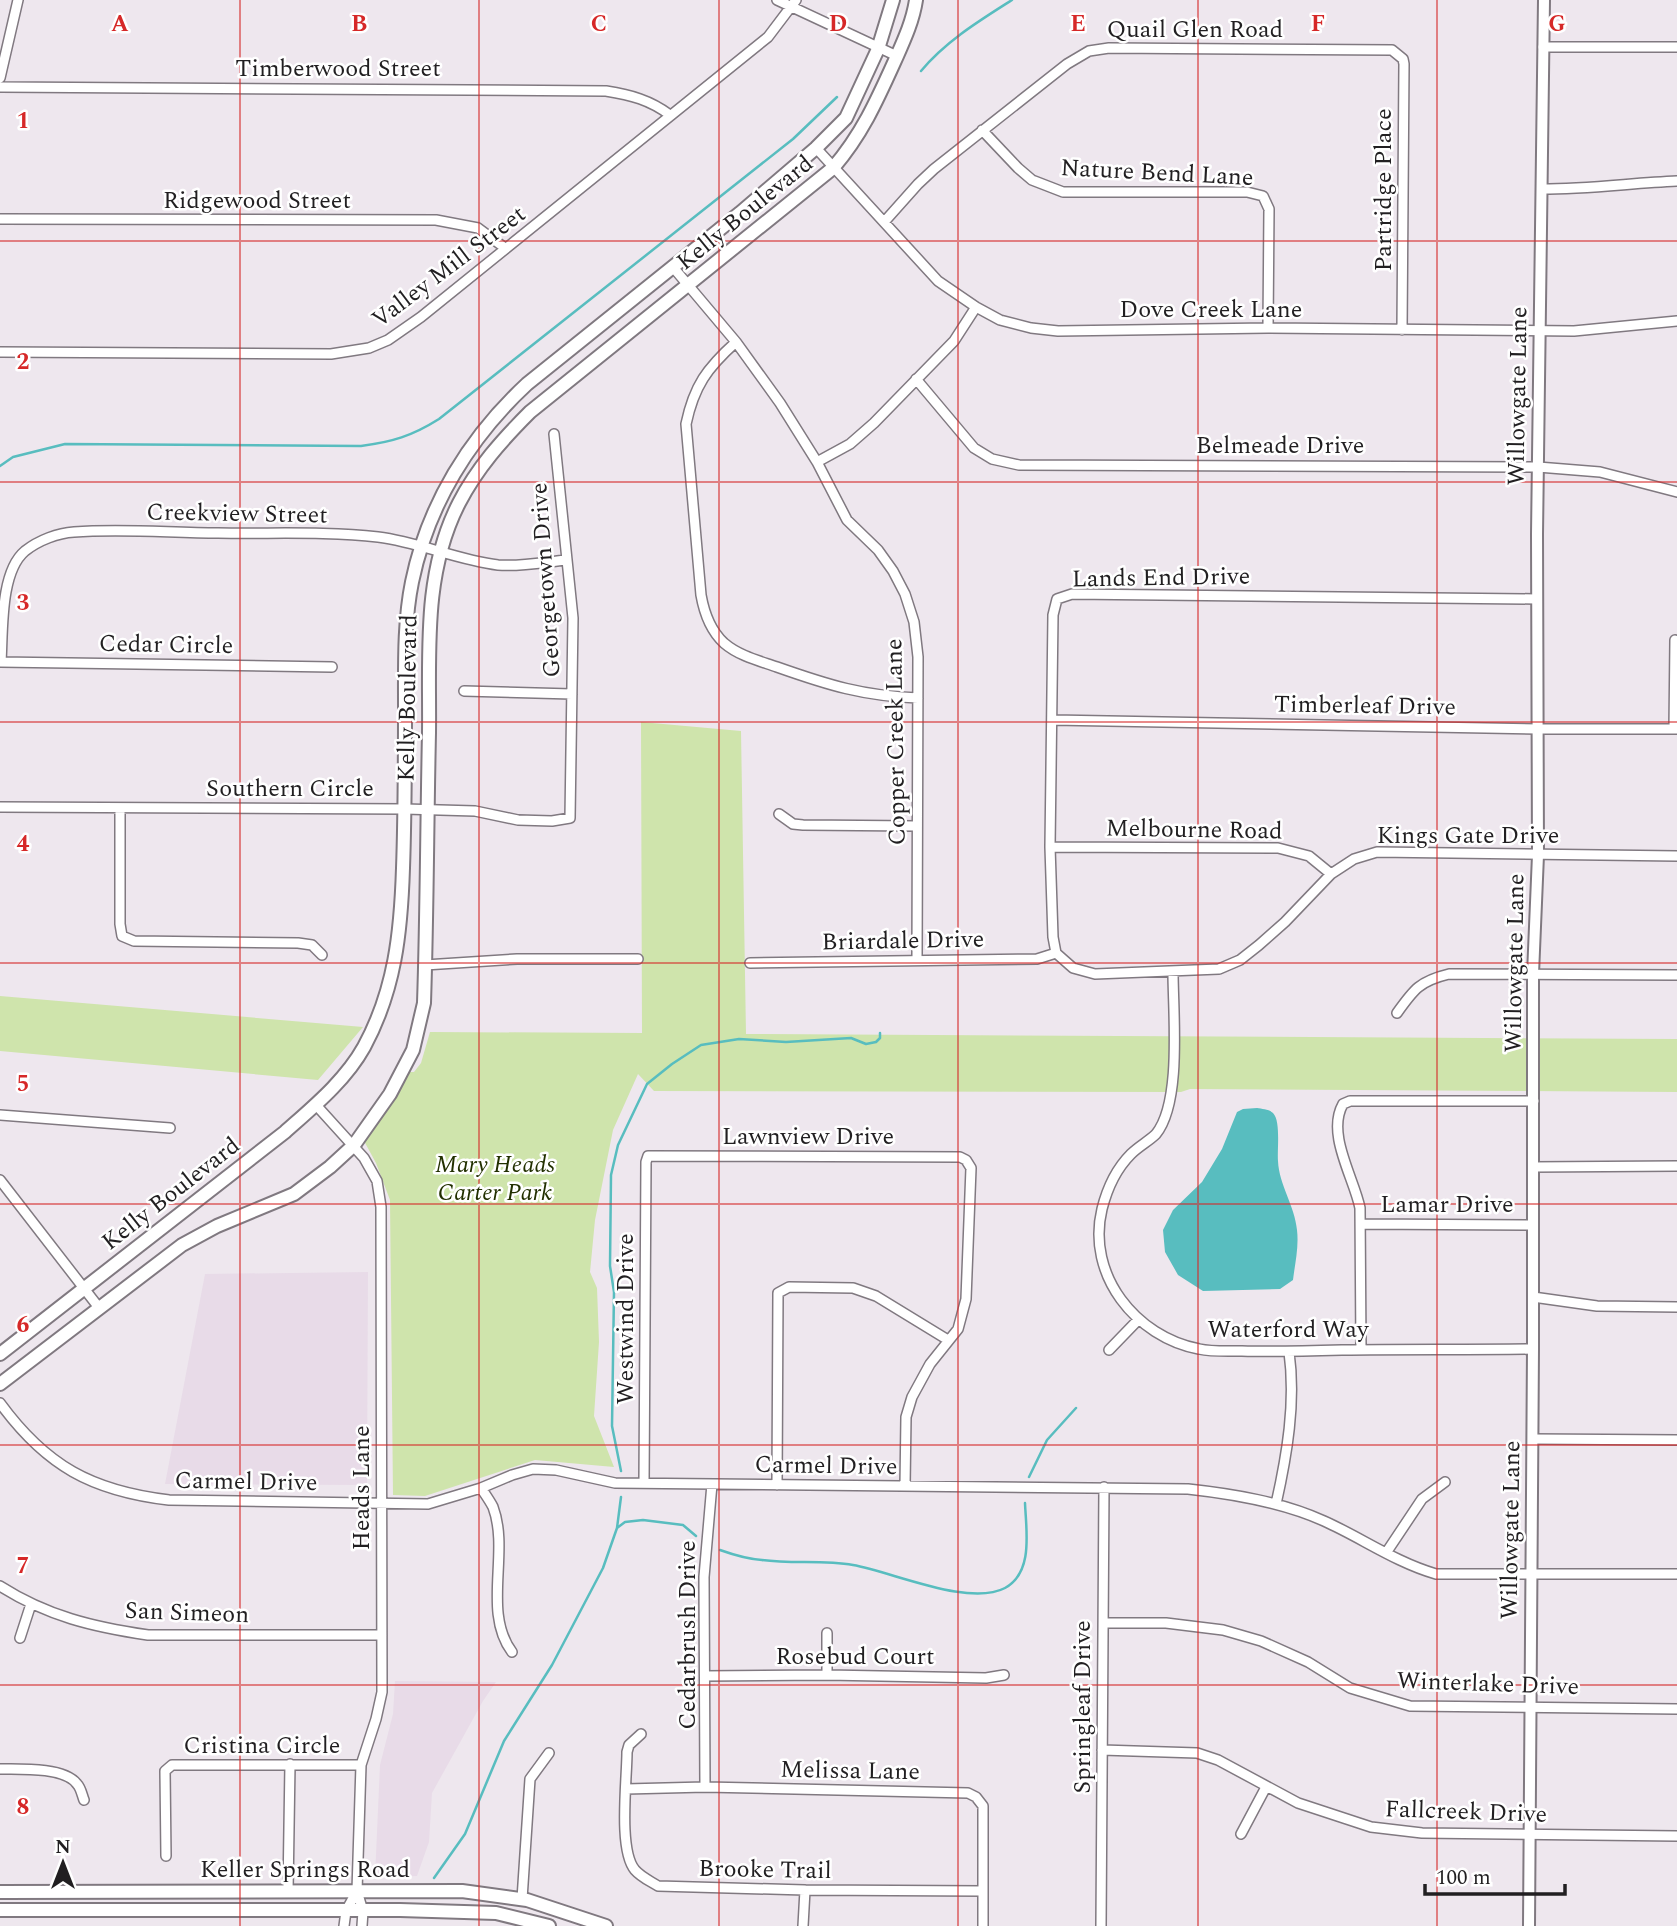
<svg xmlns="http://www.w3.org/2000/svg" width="1677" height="1926" font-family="Spectral,serif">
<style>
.built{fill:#e8dbe8}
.green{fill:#cfe4ac}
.water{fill:#58bdbf}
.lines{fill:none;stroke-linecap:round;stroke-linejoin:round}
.stream{stroke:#58bdbf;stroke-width:2.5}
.minor-casing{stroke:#807980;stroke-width:12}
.tertiary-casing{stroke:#807980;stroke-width:14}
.secondary-casing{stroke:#807980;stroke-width:16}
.minor{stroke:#fff;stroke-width:9}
.tertiary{stroke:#fff;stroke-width:10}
.secondary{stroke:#fff;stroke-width:12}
.grid{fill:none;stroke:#d62828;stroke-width:2;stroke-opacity:0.55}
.labels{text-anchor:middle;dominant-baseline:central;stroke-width:5;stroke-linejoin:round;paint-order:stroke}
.street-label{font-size:24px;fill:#211f21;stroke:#fff}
.park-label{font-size:24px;font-style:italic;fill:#223000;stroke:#fff}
.grid-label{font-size:23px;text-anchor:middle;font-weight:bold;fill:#d62828;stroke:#fff;stroke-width:5;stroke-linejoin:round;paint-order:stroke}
</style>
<rect width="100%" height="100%" fill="#eee7ee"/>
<path class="built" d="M368,1272L367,1485L165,1484L205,1274Z
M395,1681L496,1682L483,1701L432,1793L429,1842L417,1876L375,1877L380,1765L393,1714Z"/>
<path class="green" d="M641,722L741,731L746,1034L1677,1039V1092L1190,1089L1181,1092L654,1091L638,1074L613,1130L595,1220L590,1272L597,1288L599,1342L594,1416L614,1467L535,1460L425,1496L393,1495L390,1200L376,1163L364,1141L405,1072H414L421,1063L430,1032L642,1033Z
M0,997V996L363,1027L318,1080L0,1051Z"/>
<path class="water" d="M1257,1108C1262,1109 1269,1109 1273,1113C1281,1121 1277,1150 1278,1161C1279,1185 1295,1206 1297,1230C1299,1247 1295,1263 1293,1280L1280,1289L1203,1291L1178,1275L1165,1252L1163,1230L1173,1210L1202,1182L1222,1149L1237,1112L1243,1109Z"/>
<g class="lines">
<path class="stream" d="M921,71C946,41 979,21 1012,0
M0,466L13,457L65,444L361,446C392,442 412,436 439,419L793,139L837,97
M621,1471L612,1426L614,1292L610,1266L611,1175L618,1145L647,1084L672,1064L701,1045L739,1039L786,1042L851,1038L866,1044L876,1042L880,1038V1033
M1029,1477L1047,1440L1076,1408
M617,1528L625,1522L643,1520L683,1525L696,1536
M720,1550C734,1555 747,1559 762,1560C792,1564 823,1560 853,1565C893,1572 969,1607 1005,1588C1034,1572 1026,1530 1025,1503
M434,1878L465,1834L504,1741L552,1665L603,1568L617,1528L621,1497"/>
<defs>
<path id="minor" d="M777,0L897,56
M1543,47H1677
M0,78L18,0
M0,87L606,91C631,95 650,100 670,115
M982,130L1018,168L1032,180L1063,192H1247L1263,196L1269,209L1268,328
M816,148L938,281L976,307L1000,320L1031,328L1058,331L1268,328L1574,331L1677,321
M1542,189C1588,189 1632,183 1677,181
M0,219L436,220L478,228L505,248
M885,221L918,184L934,169L1067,64L1089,51L1109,48L1392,50L1403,59L1404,64L1402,330
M672,266L736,342L780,403L817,462L847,520L878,550L893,571L905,594L914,622L918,657L917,960
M736,342C707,368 694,386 686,424L701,595C704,612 711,631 724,643C739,656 760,661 777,667C828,685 863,696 918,698
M0,352L331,354L369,348L388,340L421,317L768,37L796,0
M916,379L974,448L992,459L1019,465L1538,467L1600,472L1677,492
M817,462L850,444L874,423L954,341L976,307
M0,662L332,667
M1,662C3,630 0,572 25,551C39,540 58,533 74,532C122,528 171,533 218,533C271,534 326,531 378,537C419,542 457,560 498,565C520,567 545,562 567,560
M464,691L572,694
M1053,720L1538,729H1677
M1674,729L1675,640
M0,807L405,809L475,811L518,820L552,821L570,818L573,618L554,434
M120,808V924L122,936L134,941L298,943L312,945L322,955
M779,814L793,824L803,825L916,826
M1050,847L1278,848L1309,856L1331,874
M1056,953L1053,937L1050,847L1053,615L1057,599L1072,594L1536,599
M1056,953L1073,968L1095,974L1219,969L1240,960L1259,945L1285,922L1331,874L1354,859L1377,852L1677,856
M750,963L1037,959L1056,953
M425,965L517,959H638
M1173,972C1173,1013 1182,1102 1156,1134C1149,1141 1139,1146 1131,1154C1116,1169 1107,1189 1102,1209C1086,1275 1136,1337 1199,1349C1213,1352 1228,1351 1242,1351C1275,1352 1309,1351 1342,1350C1406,1349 1470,1350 1533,1349
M1397,1013C1414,989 1420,981 1449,974L1677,975
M316,1105L364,1158L377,1181L381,1207L382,1692L376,1719L361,1765L357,1891L363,1911L362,1926
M0,1115L170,1128
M1533,1167L1677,1166
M0,1180L100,1309
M1361,1224L1533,1225
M1533,1297L1597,1306L1677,1307
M1109,1350L1138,1320
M1361,1350L1360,1208C1354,1178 1326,1134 1343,1104L1350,1101H1534
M0,1403C46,1466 92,1491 169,1500L428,1504L481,1488L512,1475L533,1469L556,1470L615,1483L1188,1489C1234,1494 1282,1502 1324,1521C1362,1538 1395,1562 1436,1574H1677
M1533,1439L1677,1440
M644,1483L646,1162L648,1156L960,1157L966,1160L971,1168L966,1299L958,1329L930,1364L912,1397L906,1417L905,1486
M777,1485L778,1293L789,1287L853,1288L876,1296L948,1340
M481,1488C485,1494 490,1501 493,1507C510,1552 482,1612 512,1652
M1276,1504C1287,1455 1296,1402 1289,1352
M1386,1553L1422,1499L1445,1482
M0,1586C47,1616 93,1627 148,1635H382
M1103,1623H1166L1223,1630L1261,1641L1308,1662L1350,1688L1410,1706L1677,1709
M827,1633V1675
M20,1638L31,1604
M705,1676L827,1675L986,1678L1004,1675
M641,1734L629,1745L627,1752C627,1780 618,1850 635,1870C641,1877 650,1881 658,1886L805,1890L983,1891
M1102,1750L1197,1753L1218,1760L1298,1803L1371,1827L1422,1833L1677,1836
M0,1769C20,1769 65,1767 77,1784C81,1788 82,1795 84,1800
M705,1787L704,1577L712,1484
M626,1789L705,1787L968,1793L976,1797L983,1806V1926
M1241,1834L1266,1787
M166,1856L165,1771L172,1765H361
M288,1891L290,1764
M522,1899L530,1779L549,1753
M344,1926L346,1911L357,1891
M803,1926L805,1890
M1101,1926L1104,1487"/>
<path id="tertiary" d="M1529,1926L1533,1349V974L1538,855L1537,534L1544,0"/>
<path id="secondary" d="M0,1354L285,1132C313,1107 345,1081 364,1047C395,990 401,932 403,868C405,813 405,759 405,704C405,664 404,621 412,582C428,504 470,437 527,384L740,213L816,148L846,118L878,49L893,0
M0,1384L182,1245L217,1226L294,1194L330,1167L354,1145L390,1094L413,1050L424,1003C427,913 427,823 429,733C430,656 422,575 459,503C477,468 502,440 530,412L833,168C863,133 878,98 897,56C905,38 913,20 916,0
M0,1892L462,1891L527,1900L606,1926
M0,1910H400L496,1913L549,1926"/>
</defs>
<use href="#minor" class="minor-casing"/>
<use href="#tertiary" class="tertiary-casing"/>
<use href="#secondary" class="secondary-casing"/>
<use href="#minor" class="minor"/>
<use href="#tertiary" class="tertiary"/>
<use href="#secondary" class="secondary"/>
</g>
<path class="grid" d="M240,0V1926M479,0V1926M719,0V1926M958,0V1926M1198,0V1926M1437,0V1926M0,241H1677M0,482H1677M0,722H1677M0,963H1677M0,1204H1677M0,1445H1677M0,1685H1677"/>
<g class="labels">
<g class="street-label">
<text x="1195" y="30">Quail Glen Road</text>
<text x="338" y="69">Timberwood Street</text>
<text transform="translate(1157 173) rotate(3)">Nature Bend Lane</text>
<text transform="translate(1384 190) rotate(-90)">Partridge Place</text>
<text x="257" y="201">Ridgewood Street</text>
<text transform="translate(745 213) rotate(-39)">Kelly Boulevard</text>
<text transform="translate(449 267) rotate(-37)">Valley Mill Street</text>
<text x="1211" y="310">Dove Creek Lane</text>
<text transform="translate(1518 396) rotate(-89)">Willowgate Lane</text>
<text x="1280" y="446">Belmeade Drive</text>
<text transform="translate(237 514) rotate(1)">Creekview Street</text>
<text transform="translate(1161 578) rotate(-1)">Lands End Drive</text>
<text transform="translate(546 580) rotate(-94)">Georgetown Drive</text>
<text transform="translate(166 645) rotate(1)">Cedar Circle</text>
<text transform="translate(408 698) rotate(-89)">Kelly Boulevard</text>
<text transform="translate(1365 706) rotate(1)">Timberleaf Drive</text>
<text transform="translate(896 742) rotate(-91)">Copper Creek Lane</text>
<text x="290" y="789">Southern Circle</text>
<text transform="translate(1194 830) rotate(1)">Melbourne Road</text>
<text x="1468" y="836">Kings Gate Drive</text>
<text transform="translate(903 941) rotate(-1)">Briardale Drive</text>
<text transform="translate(1515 963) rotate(-89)">Willowgate Lane</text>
<text x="808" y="1137">Lawnview Drive</text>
<text transform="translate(171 1194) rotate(-38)">Kelly Boulevard</text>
<text x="1447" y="1205">Lamar Drive</text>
<text transform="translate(626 1319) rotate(-90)">Westwind Drive</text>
<text x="1288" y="1330">Waterford Way</text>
<text transform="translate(826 1466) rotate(1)">Carmel Drive</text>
<text transform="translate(246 1482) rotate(1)">Carmel Drive</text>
<text transform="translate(362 1488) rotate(-90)">Heads Lane</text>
<text transform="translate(1511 1530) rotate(-89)">Willowgate Lane</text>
<text transform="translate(187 1613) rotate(2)">San Simeon</text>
<text transform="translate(688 1635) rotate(-90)">Cedarbrush Drive</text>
<text x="855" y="1657">Rosebud Court</text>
<text transform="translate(1488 1684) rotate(2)">Winterlake Drive</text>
<text transform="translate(1083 1707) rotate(-90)">Springleaf Drive</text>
<text x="262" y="1746">Cristina Circle</text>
<text transform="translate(850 1771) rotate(1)">Melissa Lane</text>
<text transform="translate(1466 1812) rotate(2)">Fallcreek Drive</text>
<text x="305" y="1870">Keller Springs Road</text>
<text transform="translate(765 1870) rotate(1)">Brooke Trail</text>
</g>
<g class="park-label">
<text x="495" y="1165">Mary Heads<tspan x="495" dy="28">Carter Park</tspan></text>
</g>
</g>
<g class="grid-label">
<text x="120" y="31">A</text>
<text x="359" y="31">B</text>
<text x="599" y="31">C</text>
<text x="838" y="31">D</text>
<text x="1078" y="31">E</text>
<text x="1318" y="31">F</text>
<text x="1557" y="31">G</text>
<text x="23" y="128">1</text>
<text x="23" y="369">2</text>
<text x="23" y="610">3</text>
<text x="23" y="851">4</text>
<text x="23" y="1091">5</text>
<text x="23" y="1332">6</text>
<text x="23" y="1573">7</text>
<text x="23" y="1814">8</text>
</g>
<g transform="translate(63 1863)" stroke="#ffffff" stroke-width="5" paint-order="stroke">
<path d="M0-5L12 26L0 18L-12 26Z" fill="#211f21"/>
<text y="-10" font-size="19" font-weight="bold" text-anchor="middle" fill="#211f21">N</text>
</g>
<path d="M1425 1884v10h140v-10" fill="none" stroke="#211f21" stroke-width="3.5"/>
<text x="1436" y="1884" font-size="21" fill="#211f21" stroke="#ffffff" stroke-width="5" paint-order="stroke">100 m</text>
</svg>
